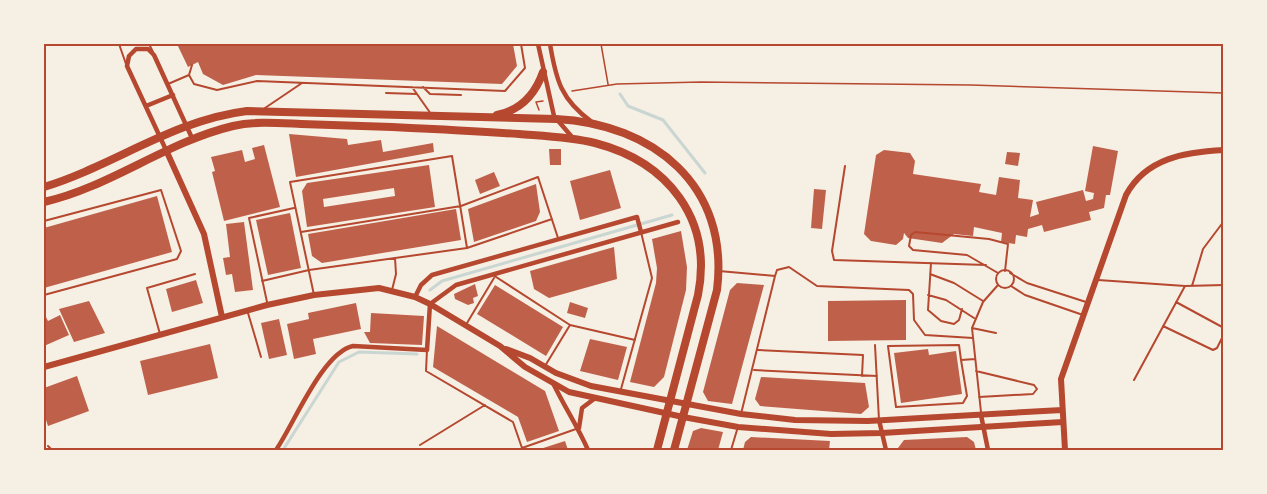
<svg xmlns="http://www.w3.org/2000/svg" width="1267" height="494" font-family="Mulish,sans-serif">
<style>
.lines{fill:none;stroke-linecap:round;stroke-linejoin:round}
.stream{stroke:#c9d6d2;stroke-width:3}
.building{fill:#bf614a;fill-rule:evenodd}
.path{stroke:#b5482f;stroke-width:1.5}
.service{stroke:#b5482f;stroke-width:2}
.minor{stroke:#b5482f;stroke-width:4.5}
.tertiary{stroke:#b5482f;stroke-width:6}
.primary{stroke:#b5482f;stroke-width:8}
.neatline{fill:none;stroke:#b5482f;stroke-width:2}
</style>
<rect width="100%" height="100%" fill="#f6efe4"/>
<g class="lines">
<path class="stream" d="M620,94L628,106L663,120L705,173
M430,290L442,281L672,215
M283,450L339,362L359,352L417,354"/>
</g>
<path class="building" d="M177,44H513L517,66L502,84L256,75L223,85L203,74L198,62L188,67Z
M289,134L347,139L348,145L381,140L383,152L433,143L434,152L296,177Z
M264,145L280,207L224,221L212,172L215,171L211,157L242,150L245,162L255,159L252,148Z
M1093,146L1118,151L1110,195H1106L1104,208L1089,212L1091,220L1044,232L1042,225L1028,229L1027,237L1016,235L1015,244L1001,242L1002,233L974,227L973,236L954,234L942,243L908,238L904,233L903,239L896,245L871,241L864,234L876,155L884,150L910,153L915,161L913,174L981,184L979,192L996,195L999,177L1020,180L1018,198L1033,200L1030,217L1039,214L1036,202L1083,190L1086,201L1093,199L1094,193L1085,191Z
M549,149H561V165H550Z
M1007,152L1020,153L1018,166L1005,164Z
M429,165L435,207L307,227L302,191L307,183ZM394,188L395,196L324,207L323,199Z
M610,170L621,208L580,220L570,181Z
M494,172L500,186L480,194L475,180Z
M536,184L540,212L536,221L474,242L468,209Z
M814,189L826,190L822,229L811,228Z
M157,196L172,252L44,288V228Z
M456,209L461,240L322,263L312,256L308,234Z
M290,213L301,268L268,275L256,220Z
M244,222L253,290L235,292L232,274L226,275L223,258L230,257L226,224Z
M681,231L687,267L686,290L664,377L654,387L630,382L656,283L657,268L652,239Z
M614,247L617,279L549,298L534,289L530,271Z
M196,280L203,303L172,312L166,289Z
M737,283L764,285L732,404L708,401L703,392L730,290Z
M475,284L478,296L473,298L474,303L468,305L455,299L454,294Z
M495,285L563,327L546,356L477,314Z
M906,300V340L828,341V301Z
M89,301L105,333L74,342L59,309Z
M570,302L588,308L585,318L567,313Z
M356,303L361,329L313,339L316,354L294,359L287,324L309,319L308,313Z
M371,313L424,316L422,345L370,343L364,332H370Z
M45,315L48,321L60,315L69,335L44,346Z
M279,319L287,355L269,359L261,323Z
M437,326L545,391L559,431L527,442L518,417L433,367Z
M590,339L627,347L618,380L580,371Z
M210,344L218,378L148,395L140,361Z
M928,349L929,355L956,351L962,394L901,403L894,353Z
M77,376L89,411L48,426L44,414V388Z
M761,377L865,383L869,407L861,414L760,406L755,399Z
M701,428L723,432L718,450H687L693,431Z
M751,437L830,441L829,450H743L745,442Z
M967,437L974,442L976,450H899L898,448L904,440Z
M565,441L568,450H537Z"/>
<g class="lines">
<path class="path" d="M601,44L608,84
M572,91L617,84L701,82L971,85L1224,93
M539,110L536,102L543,101"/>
<path class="service" d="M119,44L126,64
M149,44L153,52
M189,75L194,84L217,90L257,81L505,91L525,68L521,44
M168,84L189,75L192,65
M412,87L431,114
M423,87L430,94L461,95
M386,93L417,94
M265,108L302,83
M845,166L832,251L834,260L986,265
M44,221L161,190L181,251L177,259L44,295
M301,232L461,206L538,177L558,238
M931,263L928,310L941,321L954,324L959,320L962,309
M996 279a9 9 0 1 1 18 0a9 9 0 1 1-18 0Z
M719,271L775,276L741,414
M998,273L967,255L913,250L909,246L911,235L915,232L989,239L1008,244L1005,271
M1010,273L1027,283L1086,302
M930,274L954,283L983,301
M493,275L570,325L635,340
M775,276L777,270L789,267L817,286L909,290L913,294L914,320L925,335L973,338
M1098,280L1185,286L1224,285
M262,281L309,270L467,248L552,219
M1011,286L1025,295L1083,315
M1192,286L1203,249L1224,221
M392,290L396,274L395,258
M314,295L290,182L452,156L467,248
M928,295L946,300L974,318
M267,302L249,218L294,208
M1176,302L1224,328
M248,313L261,357
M467,323L494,278
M1163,326L1213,350L1217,348L1224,334
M972,328L996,333
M160,334L147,288L195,274
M875,345L879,420
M427,350L426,371L513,422L522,448L576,429
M758,350L863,355L862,376
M961,360L967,396L963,403L896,407L888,346L959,345L961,360L975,359
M545,366L570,325
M754,370L877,376
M976,371L1034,385L1037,389L1033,394L979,397
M1134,380L1185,286
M621,389L652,278L641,232
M981,412L972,328L983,302L998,285
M420,445L485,405
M48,446L52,450
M731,450L737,430"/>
<path class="minor" d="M538,44L554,116L572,137
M550,44C556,80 561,100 592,122
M146,106L173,95
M166,150L127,66L129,56L136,49H148L154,55L192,138
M415,297L421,285L432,275L637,217L641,232
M553,383C564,406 578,427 588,450
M981,415L988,450
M879,420L886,450
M579,428L582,408L594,399
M276,450C294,424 322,353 353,346L427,350L430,304L456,285L678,222"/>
<path class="tertiary" d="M166,150L204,234L222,317
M506,349L530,358L556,373L591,386L741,414L795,420L868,421L1062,410
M44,367L267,305L314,295L379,288L415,297L430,304L500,346L525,367L569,392L683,417L738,427L831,434L882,433L1063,422
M1065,450L1061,379L1126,195C1146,158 1185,152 1224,150"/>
<path class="primary" d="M497,115C521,110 535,95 543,72
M44,187C113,166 173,120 247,111L556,119C653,124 730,185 717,290L674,450
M44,202C110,187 166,142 233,126C255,121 278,123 301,124C331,125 361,126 392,127C434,129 476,131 519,134C544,136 571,137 595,143C668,162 713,219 698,295L657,450"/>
</g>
<rect width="1267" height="494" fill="none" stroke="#f6efe4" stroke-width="90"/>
<rect x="45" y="45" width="1177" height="404" class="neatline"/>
</svg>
